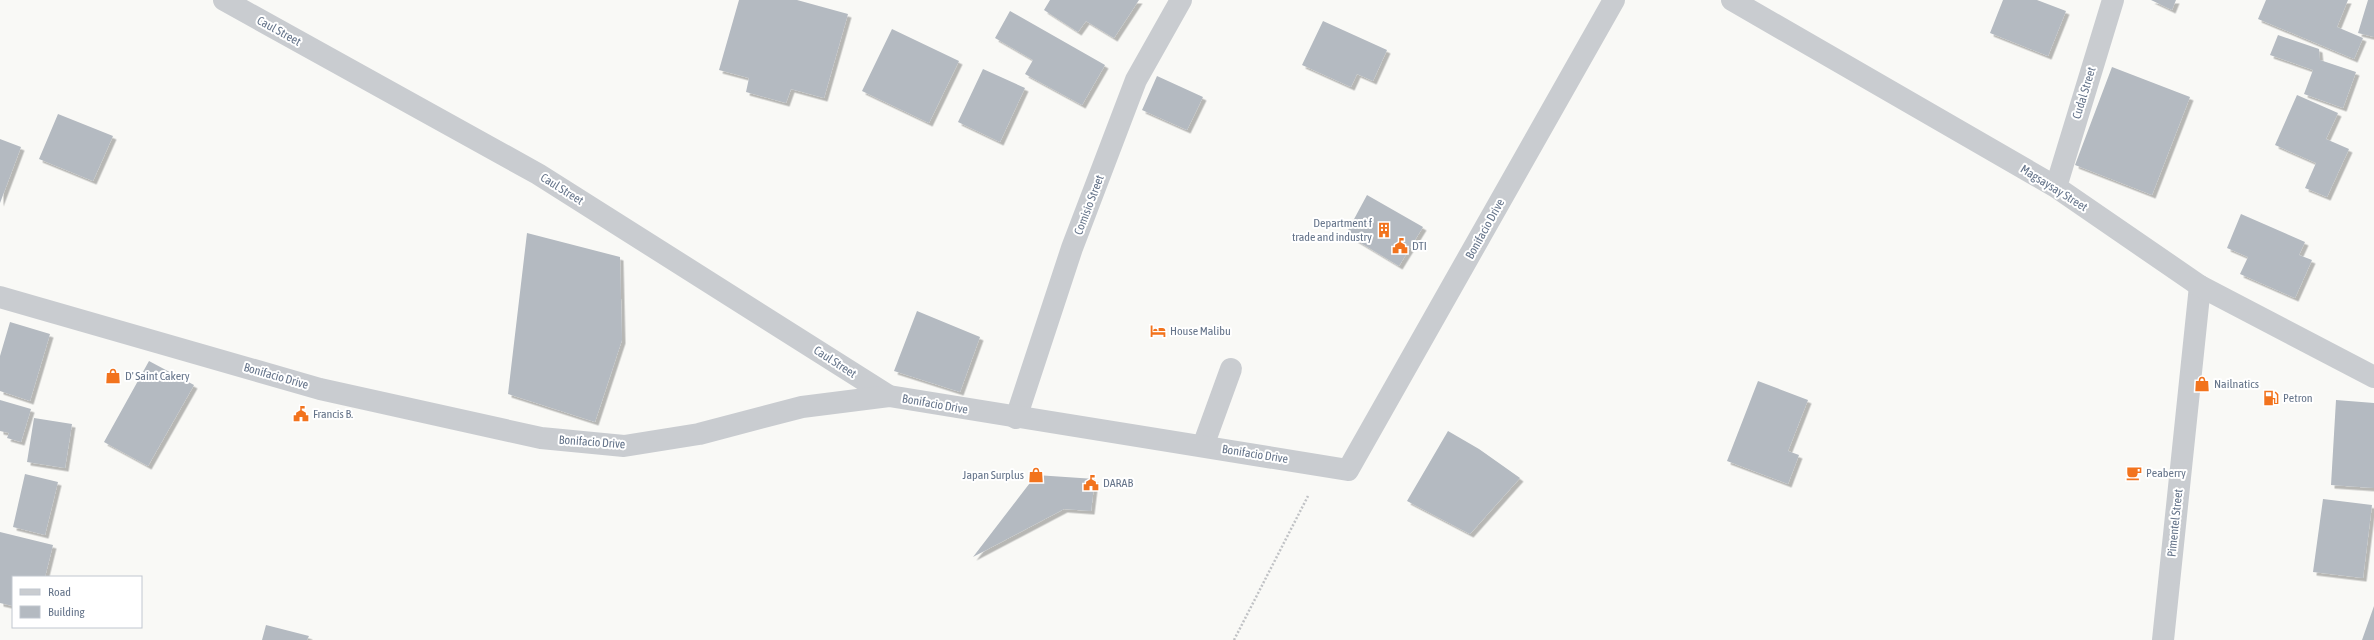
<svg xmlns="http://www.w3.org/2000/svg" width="2374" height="640" font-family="'Asap Condensed',sans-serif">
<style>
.building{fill:#b4bac1;filter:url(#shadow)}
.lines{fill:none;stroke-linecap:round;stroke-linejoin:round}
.path{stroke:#c0c2c5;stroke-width:2.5;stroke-dasharray:2 2;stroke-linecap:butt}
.service{stroke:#c9ccd0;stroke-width:22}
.minor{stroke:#c9ccd0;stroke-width:22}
.tertiary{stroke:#c9ccd0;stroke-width:22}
.labels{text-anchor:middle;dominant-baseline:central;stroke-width:4;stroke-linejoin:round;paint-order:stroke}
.street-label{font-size:12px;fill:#65748a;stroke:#fff}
.poi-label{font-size:12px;fill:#65748a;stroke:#fff;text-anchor:start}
</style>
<defs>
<filter id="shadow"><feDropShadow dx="3.5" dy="3.5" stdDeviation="0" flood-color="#0004"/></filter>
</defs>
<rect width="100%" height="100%" fill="#f9f9f6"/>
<path class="building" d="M739,0H797L848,14L824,98L791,89L786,103L746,92L749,78L719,70Z
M1050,0H1139L1114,38L1086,21L1078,32L1044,10Z
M2003,0H2037L2066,11L2048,56L1990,33Z
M2151,0H2176L2172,10Z
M2266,0H2348L2337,27L2363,38L2354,59L2258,19Z
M2368,0H2374V37L2358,33Z
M1010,11L1105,65L1082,105L1025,74L1033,60L995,38Z
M1323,21L1387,50L1373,81L1357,74L1351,87L1302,65Z
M892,29L959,61L929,123L862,91Z
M2278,35L2319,49L2320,60L2356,72L2343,108L2304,94L2313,70L2270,55Z
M2112,67L2190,97L2152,195L2075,165Z
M983,69L1025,88L1000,142L958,122Z
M1157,76L1203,97L1187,130L1142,110Z
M2297,95L2338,113L2326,139L2349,149L2327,197L2305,188L2316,163L2275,145Z
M58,114L113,136L93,181L39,159Z
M0,139L21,147L0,203Z
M1367,195L1423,227L1399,266L1346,234Z
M2241,214L2305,242L2299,255L2312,260L2295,298L2240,274L2248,257L2227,248Z
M527,233L620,257L622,340L595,422L508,394Z
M917,311L980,337L960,392L894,371Z
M10,322L50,334L30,401L0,391V356Z
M149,361L194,385L148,466L104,442Z
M1758,381L1808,400L1788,451L1799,455L1788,484L1727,461Z
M0,400L31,409L21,442L7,438L9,433L0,431Z
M2336,400L2374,403V488L2331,485Z
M34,418L72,424L65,468L27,462Z
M1448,431L1479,449L1520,478L1470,534L1407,501Z
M25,474L58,482L45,535L13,527Z
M1036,475L1095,479L1091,511L1064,509L973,557Z
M2323,499L2372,505L2363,578L2313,572Z
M0,532L53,545L45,577H13V606L0,603Z
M2374,606V640H2362Z
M266,625L309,636L307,640H262Z"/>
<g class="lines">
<path class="path" d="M1234,640L1308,496"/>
<path class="service" d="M1203,446L1231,369"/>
<path class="minor" d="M224,0L538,174L889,396
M1016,418L1072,248L1136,80L1181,0
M2163,640L2200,286"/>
<path class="tertiary" d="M1732,0L2056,187L2200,286L2374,377
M2056,187L2113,0
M0,297L320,389L541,438L624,446L699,434L802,407L889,396L1348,470L1614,0"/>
</g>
<defs>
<symbol id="building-bare" viewBox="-9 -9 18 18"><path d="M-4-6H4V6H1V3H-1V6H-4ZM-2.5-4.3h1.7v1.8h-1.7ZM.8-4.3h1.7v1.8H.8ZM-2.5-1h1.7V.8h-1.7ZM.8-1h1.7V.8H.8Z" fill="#f2731d" stroke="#fff" stroke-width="2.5" paint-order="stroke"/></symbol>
<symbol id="civic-bare" viewBox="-9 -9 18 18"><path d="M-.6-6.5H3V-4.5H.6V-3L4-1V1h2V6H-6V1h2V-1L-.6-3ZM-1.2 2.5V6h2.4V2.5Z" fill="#f2731d" stroke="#fff" stroke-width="2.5" paint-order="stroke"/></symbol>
<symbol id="hotel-bare" viewBox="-9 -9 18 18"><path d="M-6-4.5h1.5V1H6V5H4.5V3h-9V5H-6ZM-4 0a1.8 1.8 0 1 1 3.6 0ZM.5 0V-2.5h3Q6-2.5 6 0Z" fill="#f2731d" stroke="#fff" stroke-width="2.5" paint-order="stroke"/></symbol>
<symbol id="shop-bare" viewBox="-9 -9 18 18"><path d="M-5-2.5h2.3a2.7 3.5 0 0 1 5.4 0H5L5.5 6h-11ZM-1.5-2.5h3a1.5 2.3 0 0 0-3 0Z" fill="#f2731d" stroke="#fff" stroke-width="2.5" paint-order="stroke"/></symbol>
<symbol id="fuel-bare" viewBox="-9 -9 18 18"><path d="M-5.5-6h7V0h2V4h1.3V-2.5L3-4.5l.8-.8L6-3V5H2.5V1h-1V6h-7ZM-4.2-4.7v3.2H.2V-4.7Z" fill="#f2731d" stroke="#fff" stroke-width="2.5" paint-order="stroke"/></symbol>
<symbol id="cafe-bare" viewBox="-9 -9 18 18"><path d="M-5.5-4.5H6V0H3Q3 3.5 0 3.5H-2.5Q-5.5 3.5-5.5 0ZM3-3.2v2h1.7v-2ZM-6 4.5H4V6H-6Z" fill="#f2731d" stroke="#fff" stroke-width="2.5" paint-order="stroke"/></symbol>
</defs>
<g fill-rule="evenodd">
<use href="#building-bare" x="1373" y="219" width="22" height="22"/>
<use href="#civic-bare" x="1389" y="235" width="22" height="22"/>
<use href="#hotel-bare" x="1147" y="320" width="22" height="22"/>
<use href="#shop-bare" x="102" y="365" width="22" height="22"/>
<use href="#shop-bare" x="2191" y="373" width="22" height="22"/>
<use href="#fuel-bare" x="2260" y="387" width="22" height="22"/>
<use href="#civic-bare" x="290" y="403" width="22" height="22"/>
<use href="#cafe-bare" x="2123" y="462" width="22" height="22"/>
<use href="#shop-bare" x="1025" y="464" width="22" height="22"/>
<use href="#civic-bare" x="1080" y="472" width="22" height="22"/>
</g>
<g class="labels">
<g class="street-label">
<text transform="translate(279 31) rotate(29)">Caul Street</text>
<text transform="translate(2084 93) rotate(-73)">Cudal Street</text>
<text transform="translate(2054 188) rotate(32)">Magsaysay Street</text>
<text transform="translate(562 189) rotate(32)">Caul Street</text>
<text transform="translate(1089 205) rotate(-69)">Comisio Street</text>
<text transform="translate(1485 229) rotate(-61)">Bonifacio Drive</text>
<text transform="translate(835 362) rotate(33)">Caul Street</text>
<text transform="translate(276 376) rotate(16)">Bonifacio Drive</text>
<text transform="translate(935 404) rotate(10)">Bonifacio Drive</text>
<text transform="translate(592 442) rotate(4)">Bonifacio Drive</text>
<text transform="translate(1255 454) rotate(9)">Bonifacio Drive</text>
<text transform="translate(2175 523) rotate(-84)">Pimentel Street</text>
</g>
<g class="poi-label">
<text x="1372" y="223" text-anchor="end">Department f<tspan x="1372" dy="14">trade and industry</tspan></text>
<text x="1412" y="246">DTI</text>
<text x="1170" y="331">House Malibu</text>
<text x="125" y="376">D' Saint Cakery</text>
<text x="2214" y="384">Nailnatics</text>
<text x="2283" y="398">Petron</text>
<text x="313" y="414">Francis B.</text>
<text x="2146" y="473">Peaberry</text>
<text x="1024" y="475" text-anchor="end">Japan Surplus</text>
<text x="1103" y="483">DARAB</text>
</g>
</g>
<rect x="12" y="576" width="130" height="52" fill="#ffffff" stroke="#c1c7d0"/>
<rect x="20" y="589" width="20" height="6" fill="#c9ccd0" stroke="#c1c7d0"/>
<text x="48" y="596" font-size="12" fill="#65748a">Road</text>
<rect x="20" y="606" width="20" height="12" fill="#b4bac1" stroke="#c1c7d0"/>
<text x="48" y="616" font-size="12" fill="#65748a">Building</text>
</svg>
